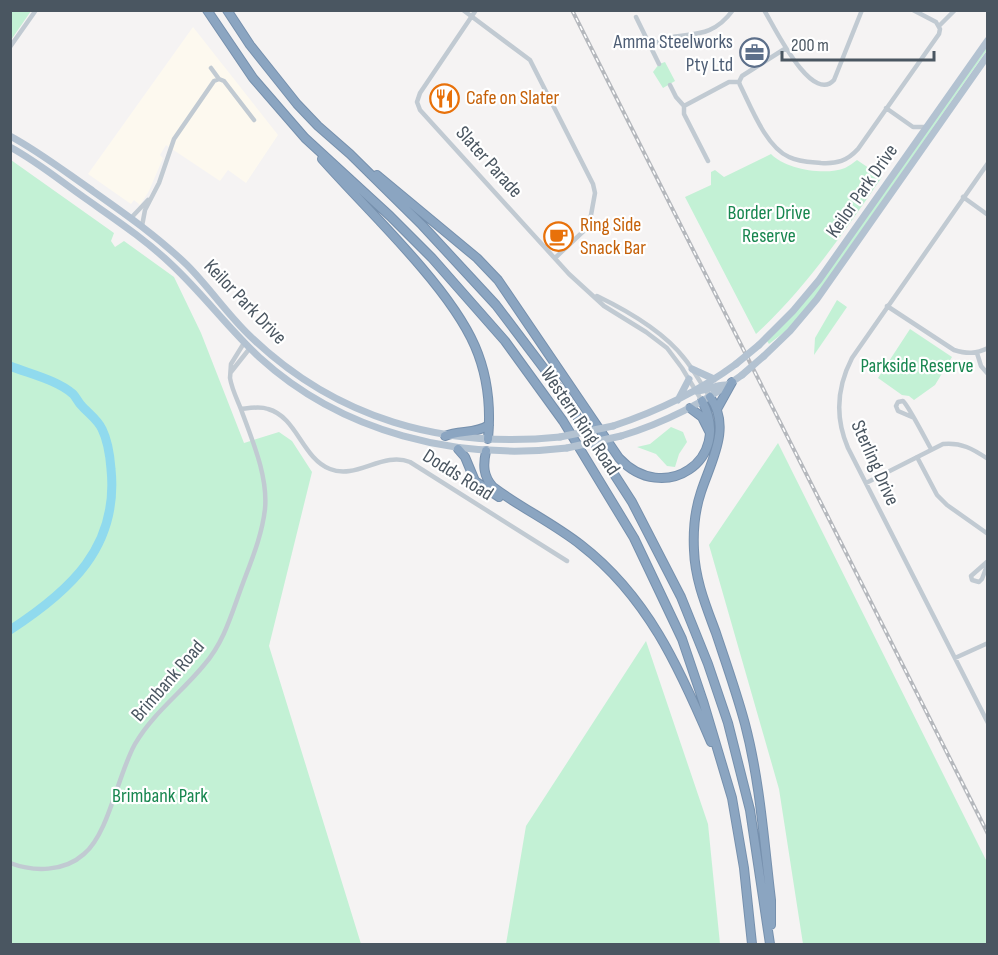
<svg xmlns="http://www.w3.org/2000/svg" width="998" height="955" font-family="'Sofia Sans Condensed',sans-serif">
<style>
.commercial{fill:#fdf9ef}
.green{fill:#c3f1d5}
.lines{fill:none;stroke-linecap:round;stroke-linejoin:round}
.river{stroke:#90daee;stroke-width:9}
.motorway-casing{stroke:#7690ad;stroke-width:10}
.minor{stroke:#c1cad2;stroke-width:4.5}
.primary{stroke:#b3c2d1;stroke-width:7}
.motorway{stroke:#8ba5c1;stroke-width:8}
.rail-casing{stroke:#b5b8bd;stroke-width:4}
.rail{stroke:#fff;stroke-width:1.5;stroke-dasharray:4.5;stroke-linecap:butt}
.primary-bridge{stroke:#b3c2d1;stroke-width:7}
.labels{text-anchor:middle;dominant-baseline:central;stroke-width:4.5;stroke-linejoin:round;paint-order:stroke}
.service-label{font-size:20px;fill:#4e5e75;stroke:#fff;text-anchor:end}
.food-label{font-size:20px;fill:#c56008;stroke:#fff;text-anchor:start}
.street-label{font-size:20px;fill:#4a5661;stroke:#fff}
.park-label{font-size:20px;fill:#17864f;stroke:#fff}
</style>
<rect width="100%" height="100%" fill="#f5f3f3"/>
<path class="commercial" d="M193,27L278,135L246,183L228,170L220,181L166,145L160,155L163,158L149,191L140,205L134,200L131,204L88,174Z"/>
<path class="green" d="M11,10L31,11L11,40L10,11Z
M987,45V50L815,297L787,330L769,344L767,341L794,314Z
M665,62L675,81L663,88L653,72L659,64Z
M771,154C785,169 825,176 845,168C849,166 853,163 857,160L882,177C844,232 806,288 756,334L685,197L711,185V172L715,170L724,177Z
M11,160L114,233L111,241L115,247L124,241L174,277L201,333L244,443L279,432L292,441L312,472L269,646L361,944H11Z
M837,300L847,307L814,355L815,338Z
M910,329L952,357L935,385L914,400L909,396L902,395L878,378Z
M671,427L683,432L687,442L679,454L675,467L667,466L656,454L637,447L650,444Z
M778,443L987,862V944H803L779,789L709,545Z
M646,641L708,824L720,944H506L526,826Z"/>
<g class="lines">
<path class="river" d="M10,366C30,374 57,380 73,394C76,397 78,402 81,405C88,413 98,420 102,429C108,441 110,456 111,469C119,547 70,591 10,630"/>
<defs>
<path id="motorway" d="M207,10L253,78L305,138L390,216L432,258L505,341L563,421L634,538L682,639L703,701L732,798L744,868L752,944
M227,10L250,45L297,104L318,126L350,154L422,225L496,305L558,387L632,502L681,597L708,664L728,723L750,810L770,944
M322,159C355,196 390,230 422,268C468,322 495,365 488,439
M377,175L477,258L498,280L619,458C663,506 734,460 702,401
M710,397C732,427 711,461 701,492C695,510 693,531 694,550C695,580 706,606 716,633C726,663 737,694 745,724C760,781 764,842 771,900V925
M690,408L702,417L709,431
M717,409L732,382
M445,436C460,430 475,434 489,425
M458,449L465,457L475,481L499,497
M486,451C483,465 483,476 493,487C521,508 553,523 581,545C647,596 679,667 711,742"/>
</defs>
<use href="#motorway" class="motorway-casing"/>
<path class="minor" d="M463,10L530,60L593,184L595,193L589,226L555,258
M476,10L420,93L417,102L420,110L569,274L604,306L646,332L667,348L682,368L702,401
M764,10C773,24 811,105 834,80L862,10
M636,17L659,64
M939,26L955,10
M651,46C679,26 706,47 733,10
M10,47L36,10
M786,48L742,76L739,82L740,85C751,107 766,147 789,157C799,162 810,162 821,163C837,164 847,161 858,149L939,34L940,29L936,22L913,10
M211,68L219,79
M670,85L676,97L684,106
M886,108L913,127H927
M708,161L684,114V106L729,82H739
M988,163L852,358C837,387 835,418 848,448L988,723
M963,197L988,215
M131,218L148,200
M142,226L145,210L159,183L174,139L214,81L219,79L224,81L254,120
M597,296C628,311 663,331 684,358C694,370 701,384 710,397
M887,306L954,350C967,354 976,354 988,348
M977,353L981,366L988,374
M231,372L250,348
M241,409C250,408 260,406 268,409C297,417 302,458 330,469C356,480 383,451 410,462L567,561
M912,417L898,411L896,406L898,402L903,401C908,405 926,440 931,449
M917,457L937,495L947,505L988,534
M866,483L943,444C961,442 973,449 988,459
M988,561L971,576L972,580L979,582L982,579L988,563
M955,658L988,643
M10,863C34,872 64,872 84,854C109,833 118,774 135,744C153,713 182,692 204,665C225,641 232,612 243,583C252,559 262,535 265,509C268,477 253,442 242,412C238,401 232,390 230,378L231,364L244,343"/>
<path class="primary" d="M10,136C38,151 64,171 90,189C124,213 157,236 187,265C209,287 227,314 250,336C336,419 443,449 560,437
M10,147C36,161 58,179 82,196C113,218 144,238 172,265C203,294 228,328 259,357C342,433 457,461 567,448
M759,345L793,311L819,280L988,40
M764,356L790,331L817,299L988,55
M692,369L714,379
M696,391C709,391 715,384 727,385
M678,400L689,379
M613,426C658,411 698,392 736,364
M621,436C664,423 705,402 742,375"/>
<use href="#motorway" class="motorway"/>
<defs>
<path id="rail" d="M572,10L988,834"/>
</defs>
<use href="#rail" class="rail-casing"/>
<use href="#rail" class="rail"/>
<path class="primary-bridge" d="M736,364L759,345
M742,375L764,356
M560,437L613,426
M567,448L621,436"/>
</g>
<defs>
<symbol id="office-ring" viewBox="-11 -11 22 22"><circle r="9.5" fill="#fff" stroke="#5c6f8a" stroke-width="1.5"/><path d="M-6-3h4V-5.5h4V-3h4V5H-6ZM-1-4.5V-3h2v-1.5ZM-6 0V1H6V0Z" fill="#5c6f8a"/></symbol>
<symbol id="restaurant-ring" viewBox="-11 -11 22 22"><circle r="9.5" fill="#fff" stroke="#e8710a" stroke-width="1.5"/><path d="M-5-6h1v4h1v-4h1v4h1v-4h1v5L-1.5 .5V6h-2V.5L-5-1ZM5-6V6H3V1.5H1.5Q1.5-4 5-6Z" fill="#e8710a"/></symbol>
<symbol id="cafe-ring" viewBox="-11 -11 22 22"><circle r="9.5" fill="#fff" stroke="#e8710a" stroke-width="1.5"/><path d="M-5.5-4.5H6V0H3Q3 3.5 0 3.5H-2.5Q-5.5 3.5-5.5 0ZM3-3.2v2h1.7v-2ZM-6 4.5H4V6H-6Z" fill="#e8710a"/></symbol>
</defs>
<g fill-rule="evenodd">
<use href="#office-ring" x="738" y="36" width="33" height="33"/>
<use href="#restaurant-ring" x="428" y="82" width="33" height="33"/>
<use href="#cafe-ring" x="542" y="220" width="33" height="33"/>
</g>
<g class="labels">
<g class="service-label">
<text x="733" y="42">Amma Steelworks<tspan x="733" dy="23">Pty Ltd</tspan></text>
</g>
<g class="food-label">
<text x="466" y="98">Cafe on Slater</text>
<text x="580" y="225">Ring Side<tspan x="580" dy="23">Snack Bar</tspan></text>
</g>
<g class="street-label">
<text transform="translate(489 162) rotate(48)">Slater Parade</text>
<text transform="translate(862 191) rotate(-55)">Keilor Park Drive</text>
<text transform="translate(245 302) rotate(46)">Keilor Park Drive</text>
<text transform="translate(580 421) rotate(56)">Western Ring Road</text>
<text transform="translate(875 463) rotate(66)">Sterling Drive</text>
<text transform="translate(458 475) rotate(32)">Dodds Road</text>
<text transform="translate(168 681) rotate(-49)">Brimbank Road</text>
</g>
<g class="park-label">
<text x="769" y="213">Border Drive<tspan x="769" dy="23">Reserve</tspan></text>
<text x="917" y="366">Parkside Reserve</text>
<text x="160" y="796">Brimbank Park</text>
</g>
</g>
<rect width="998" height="955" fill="none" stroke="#4a5661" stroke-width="24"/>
<path d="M782 51v9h152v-9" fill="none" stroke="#4a5661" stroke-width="3"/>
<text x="791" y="51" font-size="18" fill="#4a5661" stroke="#ffffff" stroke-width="4.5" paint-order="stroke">200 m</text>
</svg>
